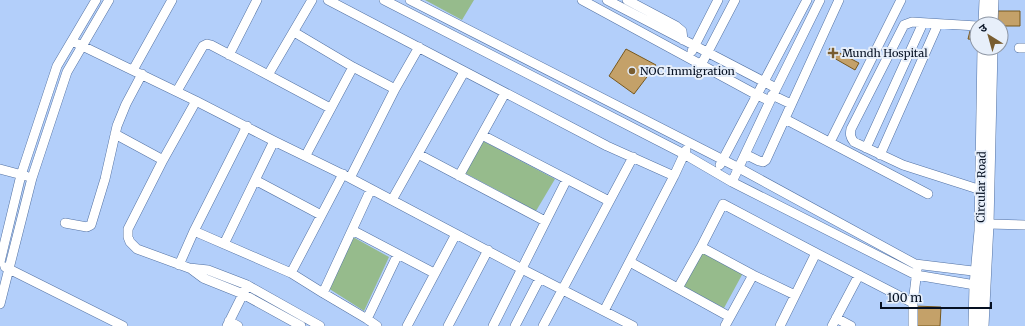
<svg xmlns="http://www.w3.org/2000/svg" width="1025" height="326" font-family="Merriweather,'Noto Sans Devanagari',serif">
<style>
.green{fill:#96bb8c}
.building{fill:#c4a169;stroke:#77581e}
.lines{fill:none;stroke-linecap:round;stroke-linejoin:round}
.minor-casing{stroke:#5372a3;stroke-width:10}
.tertiary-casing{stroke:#5372a3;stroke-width:12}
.minor{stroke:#fff;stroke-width:9}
.tertiary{stroke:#fff;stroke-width:11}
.poi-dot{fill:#795d30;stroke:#e7effa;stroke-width:1.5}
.labels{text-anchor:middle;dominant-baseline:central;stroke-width:4;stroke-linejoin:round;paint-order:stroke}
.poi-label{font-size:11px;fill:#051022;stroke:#e7effa;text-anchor:start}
.street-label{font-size:11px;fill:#051022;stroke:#e7effa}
</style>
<rect width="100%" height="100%" fill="#b3cffa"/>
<path class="green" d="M425,0H474L462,20Z
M481,140L555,179L536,211L463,172Z
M353,237L389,257L364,311L328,288Z
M700,250L743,273L724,308L681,285Z"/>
<path class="building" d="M996,11H1020V26H1001V24H995Z
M970,31L977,33V40L968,39Z
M830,48L859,63L855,70L827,54Z
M626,49L656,65L634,94L609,76Z
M914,306L941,307L940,326H914Z"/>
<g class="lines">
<defs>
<path id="minor" d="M312,0L268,75L330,108
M328,0L607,146L674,176
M384,0L684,154L732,182L916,275L981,286
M410,0L739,168L915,264L981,272
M582,0L757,95L770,101
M607,0L776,88
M627,0L676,26L682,31L683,40
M977,26L912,22L904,25L851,129C850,134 850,137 854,142L903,165L981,190
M294,32L353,67
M72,41L196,101L274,141L350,178L522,269L633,326
M1019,48H1025
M692,51L718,0
M229,55L257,0
M701,65L735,0
M133,70L172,0
M177,91L203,46L207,44L211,45L268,75
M772,95L791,104
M196,101L163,160L128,229V237L130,242L137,249L189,268L208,270L247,285L320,326
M785,119L928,194
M115,134L163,160
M482,135L609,201
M830,142L901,0
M866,148L923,23
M418,154L545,221
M745,154L759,161L763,162L766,160L839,0
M306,155L353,67L395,89
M880,155L938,24
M720,165L807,0
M0,169L26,176
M459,176L505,93
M350,178L395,89L419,47
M255,180L321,215
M732,182L770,101L820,0
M392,200L464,72
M65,223L87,227L91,225L105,179L117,126L126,104L142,74
M988,224L1025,225
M352,230L434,273
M194,231L291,273L323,293L367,319L377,326
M224,244L274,141
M0,262L21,175L57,66L96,0
M630,262L730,317
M179,265L194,231L247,126
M5,267L123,326
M191,269L203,278L243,294L301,326
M291,273L343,174
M678,288L701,247
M323,293L371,189
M795,295L753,275L701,247L723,204L816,253
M0,304L32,178L67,72L109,0
M604,311L674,176L686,150
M836,318L851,326
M367,319L398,254
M229,321L238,326
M227,326L246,288
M407,326L456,234
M448,326L488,250
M493,326L567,179
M515,326L540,278
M543,326L633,157
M725,326L753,275
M780,326L816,253L913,303
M832,326L859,275
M913,326V303L917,270"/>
<path id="tertiary" d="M984,24L985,0
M992,24L993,0
M974,326L975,285L980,231L983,48
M983,326L988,224L992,48"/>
</defs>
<use href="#minor" class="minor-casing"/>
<use href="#tertiary" class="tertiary-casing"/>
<use href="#minor" class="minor"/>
<use href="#tertiary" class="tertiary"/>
</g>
<g class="poi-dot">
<path d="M831 47h4v4h4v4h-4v4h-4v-4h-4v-4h4z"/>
<circle cx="632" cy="71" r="4"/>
</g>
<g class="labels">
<g class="poi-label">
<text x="842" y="53">Mundh Hospital</text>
<text x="640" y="71">NOC Immigration</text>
</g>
<g class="street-label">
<text transform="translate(981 187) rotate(-89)">Circular Road</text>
</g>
</g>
<g transform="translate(989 36) rotate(323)"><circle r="19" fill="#e7effa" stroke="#8d96a4"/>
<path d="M0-3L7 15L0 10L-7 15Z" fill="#795d30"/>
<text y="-6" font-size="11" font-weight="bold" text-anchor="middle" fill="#051022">उ</text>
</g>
<path d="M881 302v6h110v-6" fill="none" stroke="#051022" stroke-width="2"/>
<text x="887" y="302" font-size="12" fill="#051022" stroke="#e7effa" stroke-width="3" paint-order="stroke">100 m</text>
</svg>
